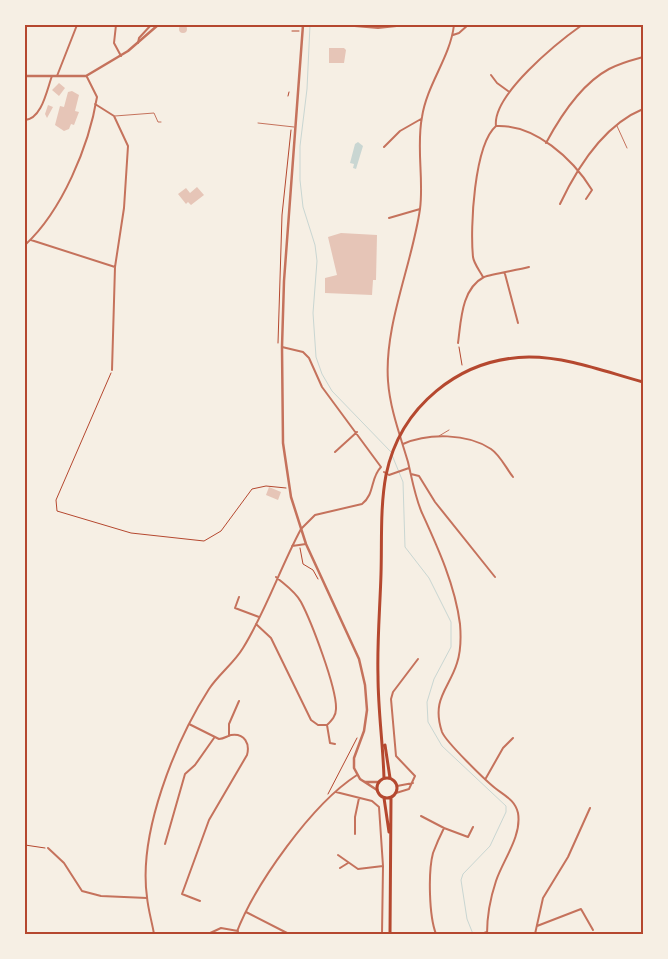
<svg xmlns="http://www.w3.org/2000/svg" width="668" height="959" font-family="'Source Sans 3',sans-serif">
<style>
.water{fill:#c9d6d2}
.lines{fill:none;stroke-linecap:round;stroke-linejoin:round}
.stream{stroke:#c9d6d2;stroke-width:1}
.building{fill:#e6c5b7}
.path{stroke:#b5482f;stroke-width:1}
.service{stroke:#c5725c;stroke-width:1}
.minor{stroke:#c5725c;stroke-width:2}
.tertiary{stroke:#c5725c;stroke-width:2.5}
.secondary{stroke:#b5482f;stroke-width:3}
.neatline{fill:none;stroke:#b5482f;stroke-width:2}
</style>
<rect width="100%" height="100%" fill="#f6efe4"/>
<path class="water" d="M358,142L363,146L356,169L353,168L354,164L350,163L355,144Z"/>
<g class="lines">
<path class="stream" d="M310,25L307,89L300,146V180L303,207L315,245L317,261L313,313L316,357L322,374L332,391L391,452
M392,455L403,482L405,547L429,578L451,622V647L434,679L427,702L428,722L442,746L506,806V812L490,846L463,874L461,880L467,919L473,934"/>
</g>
<path class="building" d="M179 29a4 4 0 1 1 8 0a4 4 0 1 1-8 0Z
M329,48H344L346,50L344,63H329Z
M59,83L65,88L59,96L52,90Z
M72,91L79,95L75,111L79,112L74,125L71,124L69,129L64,131L55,125L60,106L64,107L68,92Z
M48,105L53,107L47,118L45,114Z
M197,187L204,195L191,205L188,202L186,204L178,194L186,188L190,193Z
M341,233L377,235L376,280H373L372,295L325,293V278L337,275L328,237Z
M269,487L281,492L278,500L266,495Z"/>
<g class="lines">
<path class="path" d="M292,31H299
M288,96L289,92
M278,343L282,215L291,130
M459,347L462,365
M111,373L56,500L57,511L131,533L204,541L221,531L252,489L266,486L286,488
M300,548L303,564L313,570L318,579
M328,794L357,738
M25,845L45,848"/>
<path class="service" d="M115,116L154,113L158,122H161
M258,123L294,127
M617,126L627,148
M439,436L449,430"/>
<path class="minor" d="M116,25L114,43L121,56
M343,25L378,28L406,25
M454,25C450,58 427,84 422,117C416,147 424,179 420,209C412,265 384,325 388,381C390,409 400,435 408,462C412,479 415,497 422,513C438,548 455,585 460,624C461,636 461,651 457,663C449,689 431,699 442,732C446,742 485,780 495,788C505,796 515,800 518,813C522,836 503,860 496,881C490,899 487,915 487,934
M453,35L459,33L468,25
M138,43L139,38L151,25
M491,75L497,83L508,91
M57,76L77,25
M95,104L114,116L128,146L124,208L115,267L112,370
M25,120C42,119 47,89 52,76
M496,126C492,95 558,42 582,25
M546,143C561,115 581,84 609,69C620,63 632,60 643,57
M384,147L400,131L421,119
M560,204C577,168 604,125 643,109
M389,218L420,209
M31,240L115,267
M25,245C62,211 89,146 97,97L87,77
M505,274L518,323
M483,277C480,271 474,264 473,257C470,228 474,145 496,126C535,124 573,159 592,190L586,199
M458,343C461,322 461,289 484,277C491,274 518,270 529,267
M403,444C428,433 467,433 491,449C500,455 506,468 513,477
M335,452L357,432
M384,472L389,475L409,468
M411,474L419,476L435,502L495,577
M292,546L306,544
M239,597L235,608L259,617
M256,624L271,638L311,720L318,725H327C332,720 336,716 336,709C337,688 311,621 301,602C295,591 285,585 276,577
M189,724L219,739C224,739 227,736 231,735C245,733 250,744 247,755L209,820L182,894L200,901
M327,725L330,743L335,744
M229,736V724L239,701
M486,778L503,748L513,738
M397,786L413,783
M336,792L372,801L379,807L383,866L382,934
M396,793L409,789L415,776L396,756L391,699L393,692L418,659
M421,816L444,828C440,836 436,845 433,853C428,872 429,916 436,934
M444,828L468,837L473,827
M355,834V817L359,798
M165,844L185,774L195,765L214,738
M48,848L64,863L82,891L101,896L147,898
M338,855L358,869L383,866
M340,868L348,863
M246,912L289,934
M537,926L581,909L593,930
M154,934C152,922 148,909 147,897C138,833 175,742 209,689C219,674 234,663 243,648C266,611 280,568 301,529L315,515L362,504C375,494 370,478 381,467L322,387L309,358L303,352L282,347
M208,934L221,928L238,931
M236,934C255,884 312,804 357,775
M481,934L487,932
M535,934L543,898L568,857L590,808"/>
<path class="tertiary" d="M303,25L284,281L282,347L283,443L291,497L306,544L359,659L365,685L367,710L364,731L354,758V768L360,779L377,790
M25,76H86L128,51L158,25
M365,782H379"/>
<path class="secondary" d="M385,745L390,778
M377 788a10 10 0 1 1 20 0a10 10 0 1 1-20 0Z
M384,778C383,744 378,710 378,676C377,642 380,608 381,574C382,542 380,507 386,475C400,407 459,358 529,357C568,357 606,372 643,382
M384,798L389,832
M390,934L391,798"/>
</g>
<rect width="668" height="959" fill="none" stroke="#f6efe4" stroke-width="52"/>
<rect x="26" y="26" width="616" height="907" class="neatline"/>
</svg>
